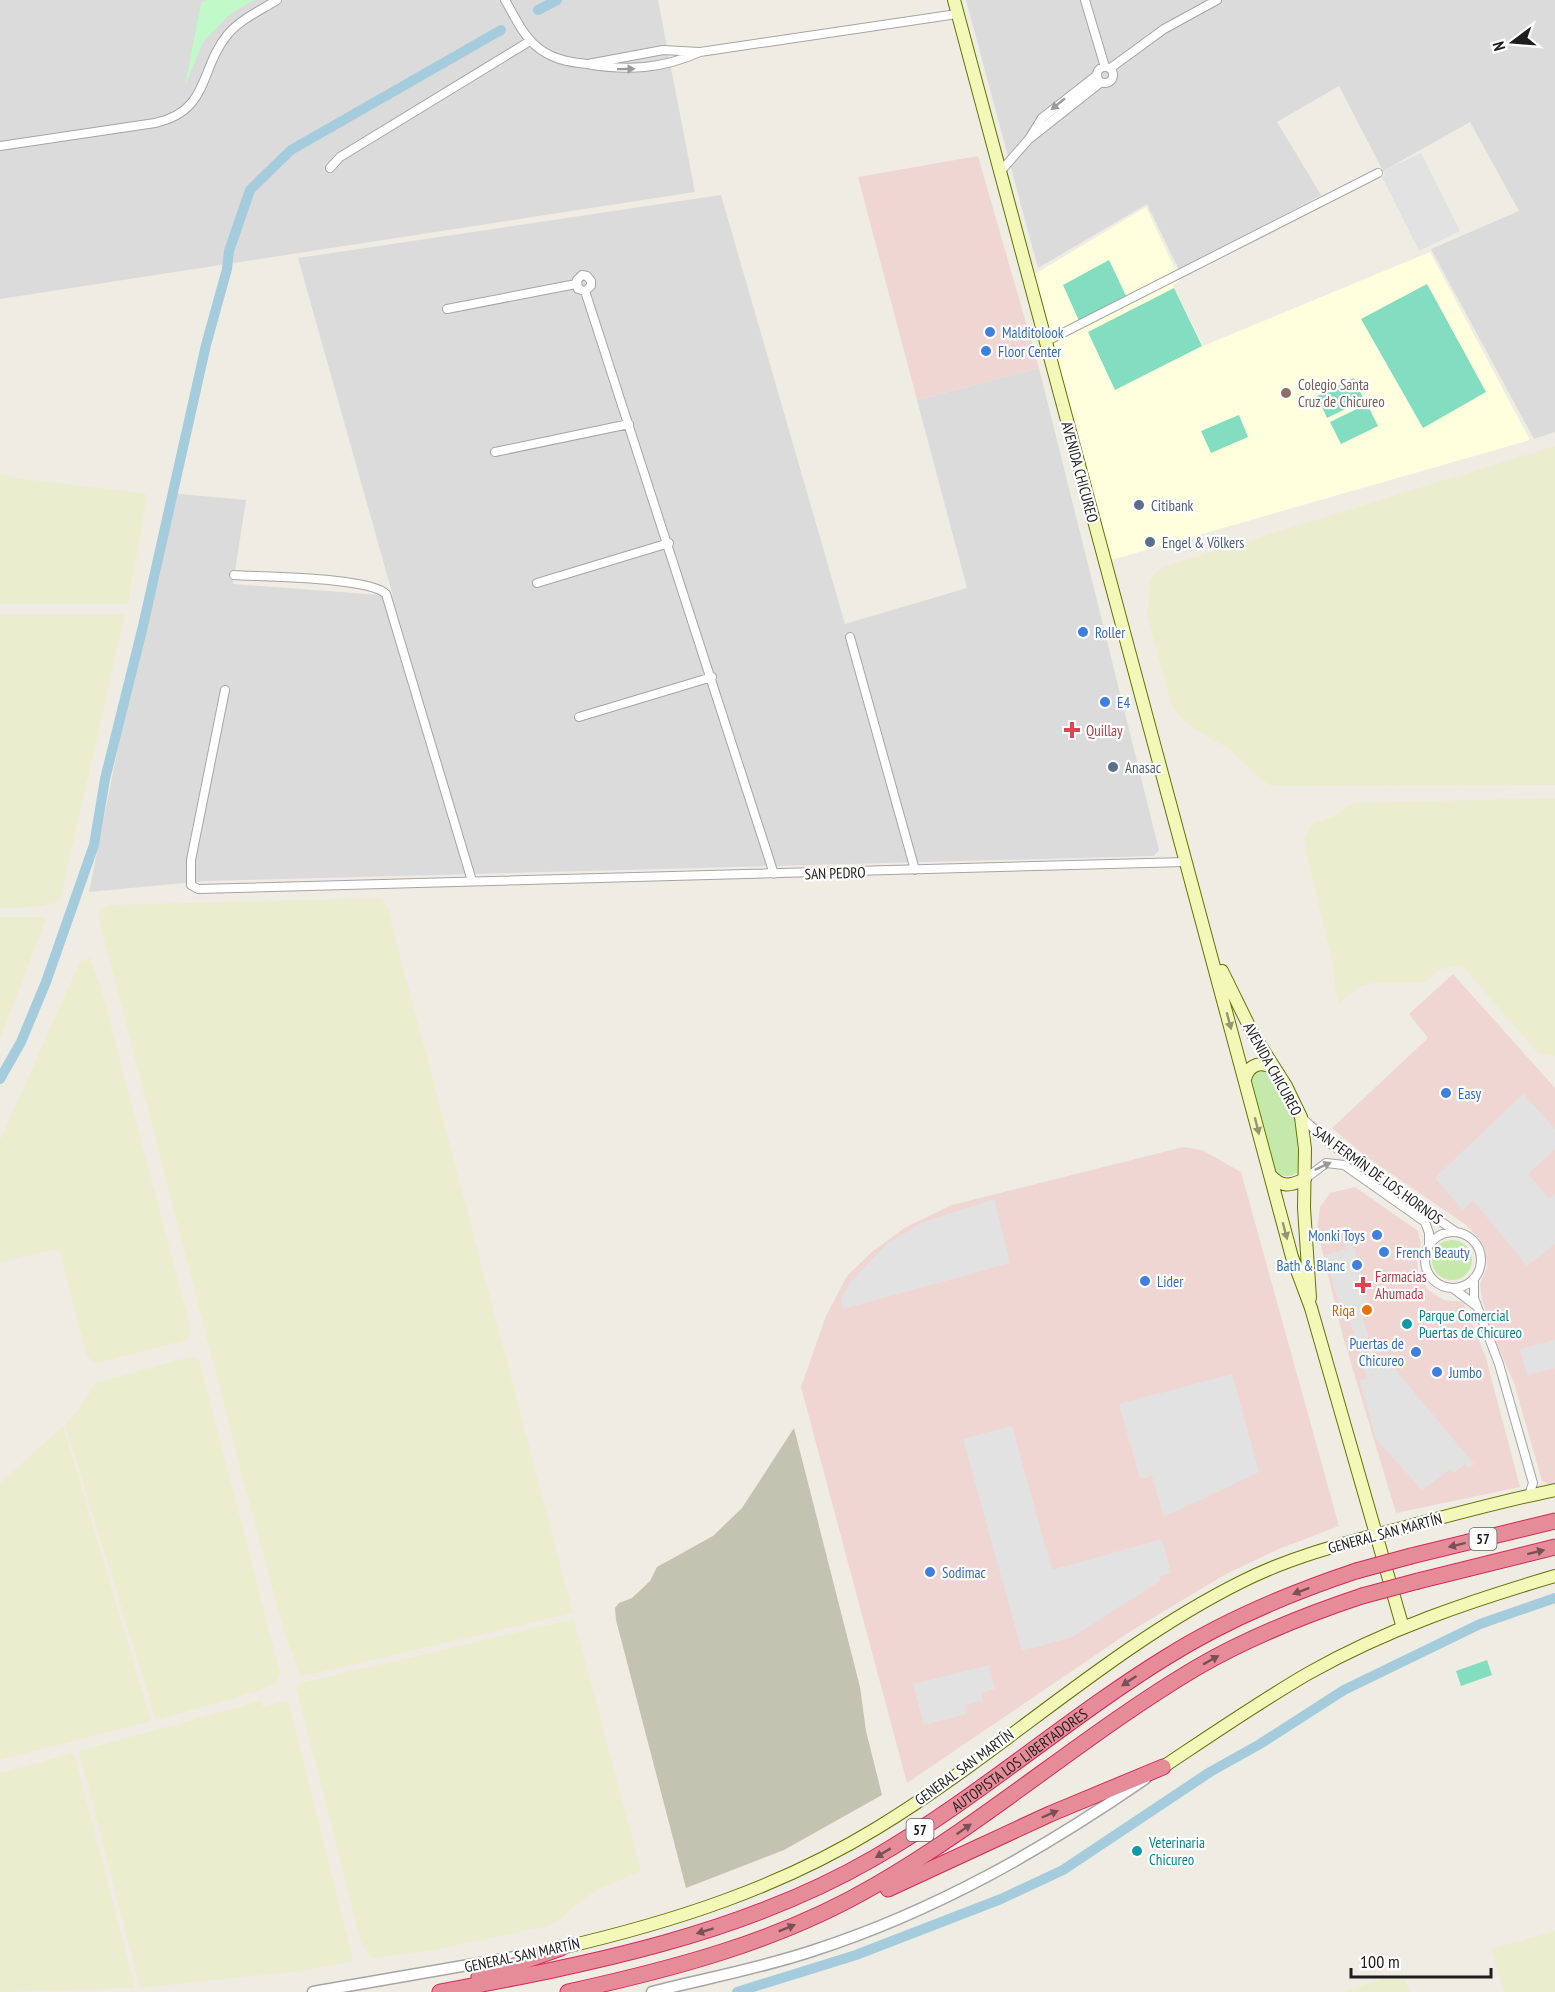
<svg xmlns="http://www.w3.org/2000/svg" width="1555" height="1992" font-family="'PT Sans Narrow',sans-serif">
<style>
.residential{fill:#dcdbdb}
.commercial{fill:#f0d6d3}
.education{fill:#fdffdd}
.construction{fill:#c2c3b0}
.farmland{fill:#eaeecf}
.grass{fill:#c5e9aa}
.park{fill:#c1f9c9}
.pitch{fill:#83ddc0}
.parking{fill:#e2e2e2}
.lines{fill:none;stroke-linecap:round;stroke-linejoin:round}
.canal{stroke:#a5ccdc;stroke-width:10}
.minor-casing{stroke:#a5a5a5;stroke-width:10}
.tertiary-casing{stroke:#a5a5a5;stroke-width:13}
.secondary-casing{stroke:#627406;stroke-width:14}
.motorway-casing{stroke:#d82659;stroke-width:17}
.minor{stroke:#fff;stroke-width:8}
.tertiary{stroke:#fff;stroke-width:10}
.secondary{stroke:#f2f9b8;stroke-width:12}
.motorway{stroke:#e58c98;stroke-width:15}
.motorway-bridge-casing{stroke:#d82659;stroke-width:17;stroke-linecap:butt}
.motorway-bridge{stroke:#e58c98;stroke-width:15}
.oneway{fill:#9a9a9a}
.oneway2{fill:#939673}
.oneway3{fill:#785055}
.shop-dot{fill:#3f7fe0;stroke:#fff;stroke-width:2}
.education-dot{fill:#8d6e63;stroke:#fff;stroke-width:2}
.service-dot{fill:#5c6f8a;stroke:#fff;stroke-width:2}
.health-dot{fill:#e0444e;stroke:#fff;stroke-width:2}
.food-dot{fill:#e8710a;stroke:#fff;stroke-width:2}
.culture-dot{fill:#0f9aa8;stroke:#fff;stroke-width:2}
.labels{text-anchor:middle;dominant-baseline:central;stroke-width:4.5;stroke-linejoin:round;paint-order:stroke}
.shield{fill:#fff;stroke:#626262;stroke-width:1.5}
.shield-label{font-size:14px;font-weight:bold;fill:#1e1e1e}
.shop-label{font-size:15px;fill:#366cbe;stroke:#fff;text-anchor:start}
.education-label{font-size:15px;fill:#785e54;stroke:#fff;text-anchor:start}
.street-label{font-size:15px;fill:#1e1e1e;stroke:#fff}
.service-label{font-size:15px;fill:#4e5e75;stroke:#fff;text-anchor:start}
.health-label{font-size:15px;fill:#be3a42;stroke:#fff;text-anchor:start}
.food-label{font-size:15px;fill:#c56008;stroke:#fff;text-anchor:end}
.culture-label{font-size:15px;fill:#0d838f;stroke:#fff;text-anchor:start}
</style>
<rect width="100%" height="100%" fill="#efece4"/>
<path class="residential" d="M0,0H658L695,192L0,299Z
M966,0H1555V432L1534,439L1431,249L1519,211L1470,122L1383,171L1339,86L1277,122L1321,195L1180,272L1147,204L1038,268Z
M721,195L845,624L967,588L917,400L1039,368L1159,850L1154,856L205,881L89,892L169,493L246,500L233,584L393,596L298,258Z"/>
<path class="commercial" d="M978,156L1039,368L917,400L858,177Z
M1453,974L1555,1088V1484L1550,1485L1542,1481L1514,1383L1494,1337L1482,1299L1480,1284L1487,1267L1486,1254L1479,1239L1466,1225L1367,1157L1332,1128L1428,1038L1409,1014Z
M1183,1147L1202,1150L1241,1172L1339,1526L1279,1549L1226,1574L1131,1631L907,1783L801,1387L826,1316L847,1276L873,1251L906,1227L952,1205Z
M1355,1187L1418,1231L1421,1244L1417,1258L1418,1272L1428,1290L1444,1300L1463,1302L1486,1358L1520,1487L1396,1513L1342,1333L1317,1229L1320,1207L1330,1193Z"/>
<path class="education" d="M1146,207L1180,280L1173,286L1203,346L1430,252L1530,440L1111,560L1035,274Z"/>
<path class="construction" d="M794,1428L860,1687L866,1731L882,1795L784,1850L686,1888L616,1620L615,1608L619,1603L632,1598L650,1581L657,1567L713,1536L742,1508Z"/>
<path class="farmland" d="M1555,446V785L1272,786L1263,781L1230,750L1190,726L1177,714L1171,704L1147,615L1150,582L1154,574L1163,567Z
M0,474L23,479L143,493L147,496L128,604H0Z
M0,614H125L61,896L54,903L37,907L0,908Z
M1555,798V1056L1539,1054L1461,965L1441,969L1423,983L1378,982L1361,986L1339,1003L1335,989L1333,964L1306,852L1304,840L1311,824L1335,816L1353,803Z
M377,898L382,899L387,906L573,1613L304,1676L299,1672L285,1635L246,1490L98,915L107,905Z
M0,917H47L0,1038Z
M90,958L100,984L191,1330L188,1338L182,1341L98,1363L90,1360L86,1353L59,1249L0,1262V1140L80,962Z
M193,1356L199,1359L280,1673L277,1682L259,1691L156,1720L65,1424L79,1409L96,1383Z
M63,1426L151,1721L0,1760V1483Z
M574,1619L641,1871L597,1890L579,1902L560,1920L544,1927L433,1950L375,1958L369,1956L361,1942L296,1687L297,1684Z
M288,1700L353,1961L302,1971L140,1988L79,1751L261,1701L263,1707Z
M74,1753L135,1988L0,1992V1773Z
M1555,1931V1992H1504L1491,1949Z
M1392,1976L1405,1980L1410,1992H1341Z"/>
<path class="grass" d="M1255,1070L1271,1071C1297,1112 1300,1122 1299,1171C1291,1179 1280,1177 1273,1169L1249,1079Z
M1432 1260a20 20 0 1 1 40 0a20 20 0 1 1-40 0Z"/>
<path class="park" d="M207,0H254L229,15L203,42L185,86L201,3Z"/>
<path class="pitch" d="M1109,260L1128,300L1080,323L1063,285Z
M1427,284L1486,392L1423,428L1361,319Z
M1174,288L1202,346L1115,390L1088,332Z
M1354,378L1364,400L1327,418L1317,396Z
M1367,404L1378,426L1341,444L1330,422Z
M1239,415L1248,437L1211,453L1201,431Z
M1487,1660L1492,1675L1461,1686L1456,1671Z"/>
<path class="parking" d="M1421,153L1460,231L1419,251L1382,177L1385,175L1383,171Z
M1523,1094L1555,1129V1149L1528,1174L1549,1199L1555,1194V1244L1527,1266L1473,1200L1463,1210L1435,1178Z
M994,1199L1010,1263L844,1309L841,1298L850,1283L887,1244L921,1223Z
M1349,1226L1370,1309L1361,1312L1372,1350L1382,1365L1388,1361L1474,1464L1469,1468L1465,1464L1453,1473L1450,1469L1422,1490L1376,1439L1360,1381L1367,1378L1350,1320L1344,1321L1325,1255L1346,1249L1342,1228Z
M1555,1340V1368L1527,1375L1520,1349Z
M1232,1374L1259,1472L1164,1517L1152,1476L1140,1479L1119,1404Z
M1012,1426L1052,1570L1162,1539L1171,1573L1159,1577L1160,1581L1072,1637L1022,1651L963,1439Z
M989,1665L995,1689L981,1693L983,1701L965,1705L967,1714L924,1725L913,1684Z"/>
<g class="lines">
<path class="canal" d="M538,10L557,0
M0,1079L21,1042L46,982L94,845L105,779L143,626L206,345L227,269L229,251L250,190L291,150L501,30
M737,1992L856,1955L1001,1899L1063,1870L1210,1772L1260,1744L1344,1690L1480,1624L1555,1598"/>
<defs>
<path id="minor" d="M505,0C514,15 522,34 536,46C551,59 568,62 587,64C627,71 662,69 700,52L957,14
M1085,0L1105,67
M588,64L663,50L699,52
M1097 75a8 8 0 1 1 16 0a8 8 0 1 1-16 0Z
M1112,67L1164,29L1217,0
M1029,139L1100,83
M0,146L155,123C210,111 199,69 228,34C241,19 261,10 277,0
M330,168L340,157L530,41
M1000,172L1029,139L1042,118L1096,76
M585,291L591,286V281L587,276L582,275L577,280L578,289L585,291L774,874
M447,309L576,284
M1045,342L1378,173
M495,452L629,424
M234,575C262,577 369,577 386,594L472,881
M537,583L669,543
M850,637L915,870
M225,690L191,860V885L198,889L1185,862
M579,717L712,677
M1301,1117L1332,1145L1456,1232
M1305,1179L1326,1163L1344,1165L1425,1222L1429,1233V1245
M1425 1260a28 28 0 1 1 56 0a28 28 0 1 1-56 0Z
M1474,1278V1298L1499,1364L1533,1483L1529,1495
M1454,1289L1475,1305"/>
<path id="tertiary" d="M313,1992L520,1956
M652,1992C707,1978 762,1968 815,1950C935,1911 1042,1850 1145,1779"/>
<path id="secondary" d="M954,0L1292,1257L1311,1308L1403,1628
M1222,971L1253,1034L1286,1086L1301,1117L1305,1149L1304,1208L1310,1298
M1245,1079C1249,1064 1262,1060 1274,1069
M1270,1175C1282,1188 1290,1186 1305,1179
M1163,1767C1211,1735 1259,1702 1309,1673C1387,1629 1470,1601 1555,1576
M561,1948C673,1922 779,1888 877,1828C1002,1752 1109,1648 1241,1582C1290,1557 1345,1543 1398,1529C1451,1515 1502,1501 1555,1490"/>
<g id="motorway">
<path d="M1411,1556L1555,1521"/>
<path d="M1418,1581L1555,1547"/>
<path d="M888,1889L1050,1814L1163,1767"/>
<path d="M479,1977L561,1948"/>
<path id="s1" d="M440,1992C589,1964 741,1935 874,1858C976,1799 1065,1720 1165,1658C1225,1620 1290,1593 1356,1571"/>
<path d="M568,1992C673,1969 780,1941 874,1886C987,1821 1085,1734 1196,1668C1249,1637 1305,1615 1362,1596"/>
</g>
</defs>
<use href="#minor" class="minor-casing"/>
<use href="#tertiary" class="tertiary-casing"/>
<use href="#secondary" class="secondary-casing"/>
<use href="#motorway" class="motorway-casing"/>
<use href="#minor" class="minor"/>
<use href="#tertiary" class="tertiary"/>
<use href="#secondary" class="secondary"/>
<use href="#motorway" class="motorway"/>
<defs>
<path id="motorway-bridge" d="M1356,1571L1411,1556
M1362,1596L1418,1581"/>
</defs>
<use href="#motorway-bridge" class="motorway-bridge-casing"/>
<use href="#motorway-bridge" class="motorway-bridge"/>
</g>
<defs><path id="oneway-solid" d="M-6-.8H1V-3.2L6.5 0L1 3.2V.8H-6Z" transform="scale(1.5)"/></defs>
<g class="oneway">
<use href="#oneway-solid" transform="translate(626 69) rotate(-1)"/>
<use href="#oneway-solid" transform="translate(1058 104) rotate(141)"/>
<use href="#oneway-solid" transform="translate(1323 1166) rotate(-25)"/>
</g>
<g class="oneway2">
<use href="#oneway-solid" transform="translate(1229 1021) rotate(75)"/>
<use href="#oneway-solid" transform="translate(1257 1126) rotate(76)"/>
<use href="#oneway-solid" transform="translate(1285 1231) rotate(75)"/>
</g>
<g class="oneway3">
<use href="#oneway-solid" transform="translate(1457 1545) rotate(166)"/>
<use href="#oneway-solid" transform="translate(1536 1552) rotate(-14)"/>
<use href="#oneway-solid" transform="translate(1301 1591) rotate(159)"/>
<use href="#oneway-solid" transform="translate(1211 1660) rotate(-29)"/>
<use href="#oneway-solid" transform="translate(1129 1681) rotate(146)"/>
<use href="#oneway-solid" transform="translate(1050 1814) rotate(-23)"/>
<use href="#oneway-solid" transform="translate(964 1829) rotate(-35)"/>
<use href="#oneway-solid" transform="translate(883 1853) rotate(149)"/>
<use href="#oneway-solid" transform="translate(787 1928) rotate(-22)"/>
<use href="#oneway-solid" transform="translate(705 1931) rotate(163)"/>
</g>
<g class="shop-dot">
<circle cx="990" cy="332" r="6"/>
<circle cx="986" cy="351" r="6"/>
<circle cx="1083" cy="632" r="6"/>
<circle cx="1105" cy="702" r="6"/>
<circle cx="1446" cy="1093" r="6"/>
<circle cx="1377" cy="1235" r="6"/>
<circle cx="1384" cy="1252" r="6"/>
<circle cx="1357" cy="1265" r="6"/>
<circle cx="1145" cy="1281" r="6"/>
<circle cx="1416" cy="1352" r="6"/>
<circle cx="1437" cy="1372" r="6"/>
<circle cx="930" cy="1572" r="6"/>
</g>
<circle class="education-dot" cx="1286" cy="393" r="6"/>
<g class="service-dot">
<circle cx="1139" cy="505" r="6"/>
<circle cx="1150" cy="542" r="6"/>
<circle cx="1113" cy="767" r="6"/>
</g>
<g class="health-dot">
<path d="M1069 721h6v6h6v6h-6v6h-6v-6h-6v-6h6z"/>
<path d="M1360 1276h6v6h6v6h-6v6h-6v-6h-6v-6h6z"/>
</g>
<circle class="food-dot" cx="1367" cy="1310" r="6"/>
<g class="culture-dot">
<circle cx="1407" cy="1324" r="6"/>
<circle cx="1137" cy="1851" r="6"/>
</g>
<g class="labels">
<g class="shield">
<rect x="1469.5" y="1528" width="27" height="22" rx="4.5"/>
<rect x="906.5" y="1819" width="27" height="22" rx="4.5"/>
</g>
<g class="shield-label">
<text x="1483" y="1539">57</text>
<text x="920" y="1830">57</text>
</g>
<g class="shop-label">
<text x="1002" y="332">Malditolook</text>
<text x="998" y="351">Floor Center</text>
<text x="1095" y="632">Roller</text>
<text x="1117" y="702">E4</text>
<text x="1458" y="1093">Easy</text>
<text x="1365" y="1235" text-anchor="end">Monki Toys</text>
<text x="1396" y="1252">French Beauty</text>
<text x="1345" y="1265" text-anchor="end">Bath &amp; Blanc</text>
<text x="1157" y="1281">Lider</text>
<text x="1404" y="1343" text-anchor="end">Puertas de<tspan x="1404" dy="17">Chicureo</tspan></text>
<text x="1449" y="1372">Jumbo</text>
<text x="942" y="1572">Sodimac</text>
</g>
<g class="education-label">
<text x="1298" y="384">Colegio Santa<tspan x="1298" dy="17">Cruz de Chicureo</tspan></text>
</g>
<g class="street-label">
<text transform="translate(1080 472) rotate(75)">AVENIDA CHICUREO</text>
<text transform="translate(835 873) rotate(-2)">SAN PEDRO</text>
<text transform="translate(1273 1069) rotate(61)">AVENIDA CHICUREO</text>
<text transform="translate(1378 1175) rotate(36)">SAN FERMÍN DE LOS HORNOS</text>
<text transform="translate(1385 1533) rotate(-15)">GENERAL SAN MARTÍN</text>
<text stroke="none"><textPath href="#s1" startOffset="632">AUTOPISTA LOS LIBERTADORES</textPath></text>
<text transform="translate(964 1767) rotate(-36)">GENERAL SAN MARTÍN</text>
<text transform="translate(522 1955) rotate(-12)">GENERAL SAN MARTÍN</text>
</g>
<g class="service-label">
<text x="1151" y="505">Citibank</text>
<text x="1162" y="542">Engel &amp; Völkers</text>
<text x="1125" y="767">Anasac</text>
</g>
<g class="health-label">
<text x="1086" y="730">Quillay</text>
<text x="1375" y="1276">Farmacias<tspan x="1375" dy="17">Ahumada</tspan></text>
</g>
<g class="food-label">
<text x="1355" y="1310">Riqa</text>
</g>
<g class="culture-label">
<text x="1419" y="1315">Parque Comercial<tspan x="1419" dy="17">Puertas de Chicureo</tspan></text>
<text x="1149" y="1842">Veterinaria<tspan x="1149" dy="17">Chicureo</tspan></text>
</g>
</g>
<g transform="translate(1513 42) rotate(254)" stroke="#ffffff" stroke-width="4.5" paint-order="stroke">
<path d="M0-4.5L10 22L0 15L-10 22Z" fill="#1e1e1e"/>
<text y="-9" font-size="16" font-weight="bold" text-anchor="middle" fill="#1e1e1e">N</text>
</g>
<path d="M1351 1968v9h140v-9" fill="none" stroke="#1e1e1e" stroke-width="3"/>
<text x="1360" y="1968" font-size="18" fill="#1e1e1e" stroke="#ffffff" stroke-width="4.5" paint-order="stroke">100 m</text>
</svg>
